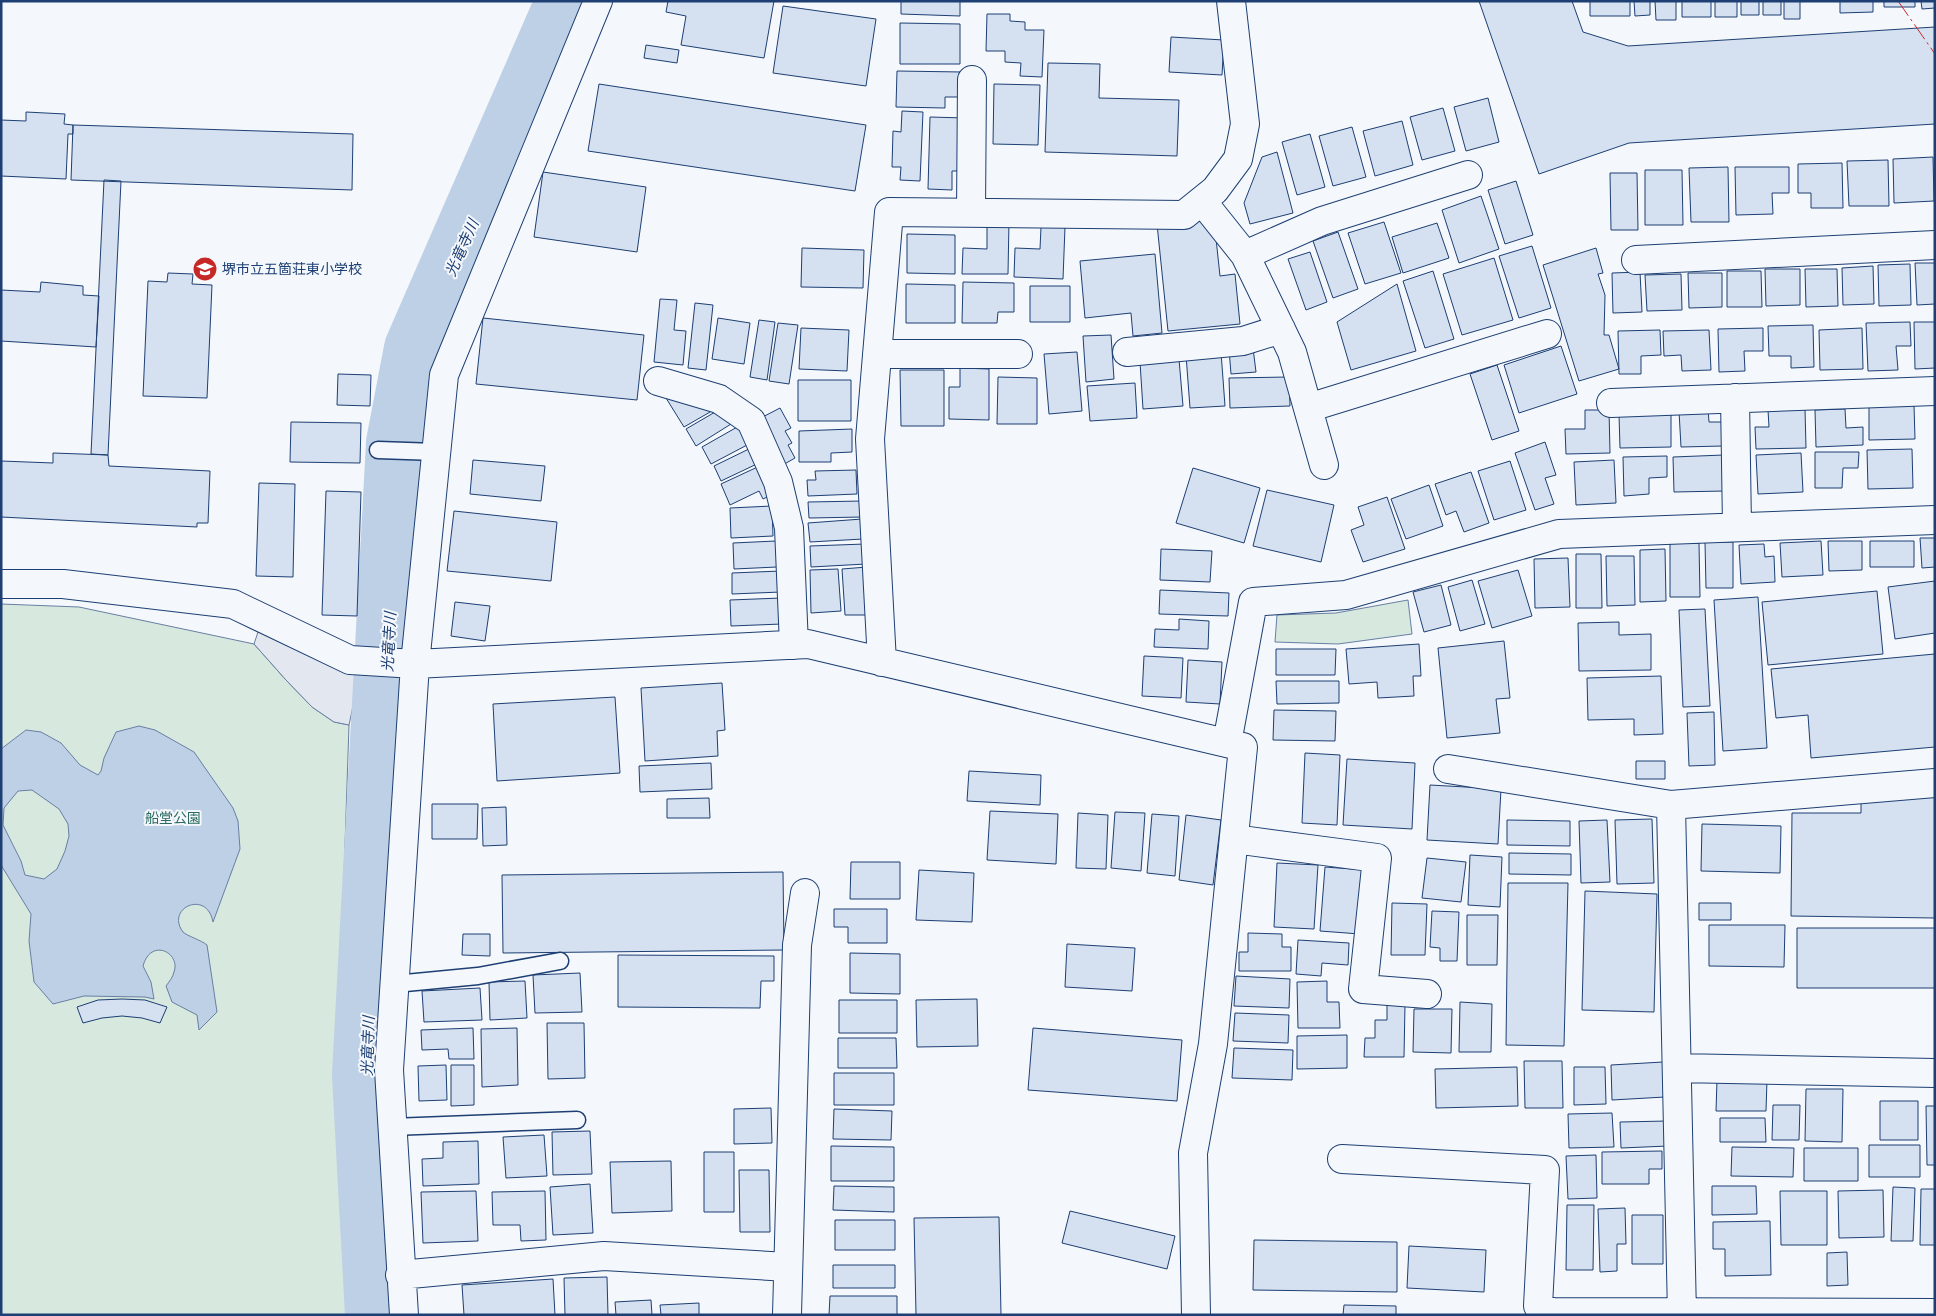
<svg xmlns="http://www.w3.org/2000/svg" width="1936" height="1316" font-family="Raleway,'Noto Sans JP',sans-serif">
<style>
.green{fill:#d7e8df;stroke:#687fa3}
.parking{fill:#e3e8f0;stroke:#687fa3}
.water{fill:#bed0e5;stroke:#687fa3;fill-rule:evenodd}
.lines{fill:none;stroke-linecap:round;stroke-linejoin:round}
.river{stroke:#bed0e5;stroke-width:68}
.building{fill:#d5e0f0;stroke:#1d3f73}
.service-casing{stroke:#1d3f73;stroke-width:19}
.minor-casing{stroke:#1d3f73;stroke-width:30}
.service{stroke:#f4f7fb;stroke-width:16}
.minor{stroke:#f4f7fb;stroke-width:28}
.power{stroke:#c62828;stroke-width:1;stroke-dasharray:18 4 2.5 4;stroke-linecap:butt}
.labels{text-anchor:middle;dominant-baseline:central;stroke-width:4;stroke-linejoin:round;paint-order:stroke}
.poi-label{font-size:14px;fill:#1d3f73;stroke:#f4f7fb;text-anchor:start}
.park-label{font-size:14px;fill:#2c6c60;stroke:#f4f7fb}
.water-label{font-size:15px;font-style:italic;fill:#1d3f73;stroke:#f4f7fb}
</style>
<rect width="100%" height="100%" fill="#f4f7fb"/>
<path class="green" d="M1408,600L1412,634L1338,644L1275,642L1277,615L1336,613Z
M1,604L79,607L254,644L286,680L312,707L334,722L349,725L338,1056L343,1227L353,1315H1Z"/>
<path class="parking" d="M260,626L360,673L349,725L334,722L312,707L286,680L254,644Z"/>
<path class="water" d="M139,726L155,730L194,752L233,808L238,821L240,849L213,922C207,889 165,908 183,932C187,936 201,940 207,945L217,1012L199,1030L197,1015L172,1002L166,986C169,982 173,977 174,972C181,953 151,937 143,966L151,982L154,999L145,997L84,996L53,1004L34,982L29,941L31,914L1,865V749L26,730L41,732L61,743L80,765L98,775L101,771L104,758L116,732ZM32,790L59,809L68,824L69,836L65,851L57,869L44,879L25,875L21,861L3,825L4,808L18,791Z"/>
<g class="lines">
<path class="river" d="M379,1315L366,1075L400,443L418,349L570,1"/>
</g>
<path class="building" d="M668,1H774L764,58L681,45L686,16L666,12Z
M901,1H960V16L901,14Z
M1479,1H1572L1583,32L1628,46L1935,27V124L1629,143L1539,174Z
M1590,1H1630V16H1590Z
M1634,1H1650V15L1635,16Z
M1655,1H1676V20H1656Z
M1682,1H1711V17H1682Z
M1715,1H1737V17H1715Z
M1741,1H1759V15H1741Z
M1763,1H1781V15H1763Z
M1784,1H1800V19H1784Z
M1840,1H1873V12L1840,13Z
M1884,1H1915V7H1884Z
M1921,1H1935V8L1922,9Z
M783,6L876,19L866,86L773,73Z
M987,14H1010V21L1025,22V30H1044L1042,77L1020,76L1021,63L1005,62V51H986Z
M900,23L960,24V64H900Z
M1171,37L1224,40L1222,75L1169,72Z
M646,45L679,50L677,63L644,58Z
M1048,63L1100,64L1099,98L1179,100L1177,156L1045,152Z
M897,71L962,72L961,97H945V108L896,107Z
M599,84L866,125L855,191L588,151Z
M994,84L1040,85L1038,145L993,144Z
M1488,98L1499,142L1466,151L1454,107Z
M1443,108L1455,151L1422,160L1410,117Z
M902,111L923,112L920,181L900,180L901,167H892L893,131L901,132Z
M26,112L65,114L64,124L73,125V134H68L66,179L1,176V120L26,121Z
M930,117L965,118L963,171H952V190L928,189Z
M1402,121L1413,165L1375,176L1363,131Z
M73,125L353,134L352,190L71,180Z
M1352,127L1366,177L1333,186L1319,136Z
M1310,134L1325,187L1297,195L1282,142Z
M1277,152L1293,213L1250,224L1244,203L1262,157Z
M1933,157L1934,201L1894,203L1893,159Z
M1888,160L1889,206H1849L1847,161Z
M1842,163L1843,208H1811V193H1798V164Z
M1728,167L1729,222H1691L1689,168Z
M1735,167H1789V193H1772L1773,214L1736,215Z
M1645,170H1682L1683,225H1645Z
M543,172L646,187L637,252L534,237Z
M1610,173H1637L1638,230H1611Z
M104,180L121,181L108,455L91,454Z
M1516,181L1533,235L1505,244L1488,190Z
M1481,196L1499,249L1459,263L1442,210Z
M1198,220L1215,229L1220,276L1235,274L1240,324L1168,331L1157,224Z
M987,221H1009L1008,274H962L963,248L987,249Z
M1384,222L1401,273L1365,284L1348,233Z
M1437,223L1449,258L1403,273L1392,237Z
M1041,227H1065L1063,279L1014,277L1015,248L1040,249Z
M1338,232L1358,289L1333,298L1313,241Z
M907,234L955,235V274L907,273Z
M1532,246L1551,308L1519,318L1499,256Z
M802,248L864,250L863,288L801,287Z
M1596,248L1603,273L1598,274L1605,295L1604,335H1609L1619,369L1579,381L1543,265Z
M1310,252L1327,302L1306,310L1288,259Z
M1155,254L1162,333L1133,336L1131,313L1085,318L1080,261Z
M1494,258L1513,320L1462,335L1443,274Z
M1915,263H1935V304L1917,305Z
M1910,264L1911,305L1879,306L1878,265Z
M1873,266L1874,304L1843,305L1842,268Z
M1765,269H1800V305L1766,306Z
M1805,269H1837L1838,306L1806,307Z
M1433,271L1454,339L1425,348L1403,281Z
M1727,271H1761L1762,307H1727Z
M1640,272L1642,312L1613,313L1612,273Z
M168,273L193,274L192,284L212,285L207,398L143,396L148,281L167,282Z
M1688,273H1722V307L1689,308Z
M1681,274L1682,310L1647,311L1645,275Z
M41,282L83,286V295L99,296L96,347L1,341V290L40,292Z
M963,282L1014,283V312H998L997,323H962Z
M906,284L955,285V323H906Z
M1397,284L1416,351L1351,370L1337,322Z
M1030,286H1070V322H1030Z
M660,299L677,300L674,330L686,331L683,365L654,362Z
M695,303L713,305L706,370L688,368Z
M483,318L644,335L637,400L476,384Z
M718,318L750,323L744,364L712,359Z
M759,320L775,322L767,380L750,377Z
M1910,322L1911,346H1896L1898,370L1868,371L1866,323Z
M1914,322H1935V368L1915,369Z
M778,323L798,325L789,384L769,381Z
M1813,325L1814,367L1791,368V356H1769L1768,326Z
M801,328L849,330L847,371L799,369Z
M1763,328V351H1744L1745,371L1719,372L1718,329Z
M1862,328L1863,369L1820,370L1819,330Z
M1660,330L1661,355L1641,356V374H1619L1618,331Z
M1709,330L1711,370L1682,371L1681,355L1664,356L1663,331Z
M1111,335L1114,379L1086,382L1083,336Z
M1561,346L1577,394L1519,413L1504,365Z
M1253,348L1256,372L1231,374L1229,349Z
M1077,352L1082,411L1049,414L1044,354Z
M1221,352L1225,406L1190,408L1186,355Z
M1179,359L1183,406L1143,409L1140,362Z
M1497,365L1519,431L1492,440L1470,374Z
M960,368L989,369V420L949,419V387H960Z
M900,370H944V426H901Z
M338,374L371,375L370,406L337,405Z
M998,377L1037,378V424H997Z
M1289,377L1290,406L1230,408L1229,378Z
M798,380H851V421H798Z
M1135,383L1137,418L1090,421L1087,386Z
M666,398L717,408L684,427Z
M1914,405L1915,439L1869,440V406Z
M722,408L731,424L696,446L686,429Z
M780,408L791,428L785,431L792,443L788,445L795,458L781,466L755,421Z
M1708,409L1709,422H1723V446L1681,447L1679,411Z
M1805,409L1806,448L1756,449L1755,427H1769L1768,410Z
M1845,409L1846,428L1863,427V445L1816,447L1815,410Z
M1585,410H1609L1610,453L1566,454L1565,429H1585Z
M1671,414V447L1620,448L1619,415Z
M291,422L361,423L360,463L290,462Z
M739,426L749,444L711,464L702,447Z
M852,429V452L831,453V462H799V431Z
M1545,442L1556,475L1545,478L1554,504L1535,510L1515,453Z
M753,447L761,462L721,481L714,466Z
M1912,449L1913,488L1868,489L1867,450Z
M1815,452H1859L1858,468H1843L1842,488H1815Z
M53,453L108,455L109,466L210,471L208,523H197V527L1,517V461L53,463Z
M1801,453L1803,492L1758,494L1756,455Z
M1724,455L1725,491L1674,492L1673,457Z
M1667,456V477L1649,478V494L1624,496L1623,457Z
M473,460L545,466L541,501L470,494Z
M1614,460L1616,503L1576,505L1574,462Z
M1510,461L1526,510L1494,520L1478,471Z
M764,464L777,492L763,499L759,491L730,505L721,484Z
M1193,468L1260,488L1244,543L1176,523Z
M856,470L857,494L808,496L807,480H816L815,471Z
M1471,472L1489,523L1464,532L1456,511L1446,515L1435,484Z
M259,483L295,484L293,577L256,576Z
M1429,485L1443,526L1406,539L1391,499Z
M1267,490L1334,505L1321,562L1253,546Z
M326,491L361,492L357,616L322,615Z
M1387,497L1405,549L1363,562L1351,530L1364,525L1358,507Z
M862,501L863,517L809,518L808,502Z
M772,506L773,536L731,538L730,508Z
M454,511L557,522L551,581L447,571Z
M862,519L863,539L810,542L808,523Z
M1920,538H1935V567L1922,568Z
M776,541L777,567L734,569L733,543Z
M1821,541L1823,575L1782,577L1780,543Z
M1828,541H1862V570L1829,571Z
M1870,541H1914V567H1870Z
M1705,542H1733V588H1706Z
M1670,543H1699L1700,597H1670Z
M865,544L866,564L811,567L810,546Z
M1764,544L1765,557L1774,556L1775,582L1741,584L1739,545Z
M1161,549L1212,551L1210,582L1160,580Z
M1665,549L1666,601L1640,602V550Z
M1576,554H1601L1602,608H1576Z
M1606,556H1634L1635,605L1607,606Z
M1568,558L1570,607L1535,608L1534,559Z
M867,567L869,615H845L842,569Z
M838,569L841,611L811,613L810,570Z
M1518,570L1532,616L1492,628L1478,581Z
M781,571V592L732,594V573Z
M1472,580L1485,624L1460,631L1448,587Z
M1935,581V633L1895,639L1888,587Z
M1441,585L1451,625L1424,632L1413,592Z
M1160,590L1229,593L1228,616L1159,614Z
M1877,591L1883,654L1768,665L1762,602Z
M1758,597L1767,748L1723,751L1714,600Z
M781,598L782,624L731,626L730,600Z
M455,602L490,606L485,641L451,636Z
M1705,609L1710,706L1683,707L1679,610Z
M1179,619L1209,621L1208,649L1154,647L1155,629L1179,630Z
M1619,622V635L1651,634V670L1579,671L1578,623Z
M1504,641L1510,698L1496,699L1500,733L1447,738L1438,648Z
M1419,644L1421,676H1413L1414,696L1378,698L1377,682L1349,684L1346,649Z
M1276,649H1336L1335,675H1276Z
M1935,654V747L1811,758L1808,715L1776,718L1771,669Z
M1144,656L1183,658L1181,698L1142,696Z
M1188,660L1222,662L1220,704L1186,702Z
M1661,676L1663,734L1634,735V719L1588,720L1587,678Z
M1276,681H1339V703L1277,704Z
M722,683L725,730L717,731L718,756L645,761L641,688Z
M615,697L620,773L497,781L493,704Z
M1274,710L1336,711L1335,741L1273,740Z
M1714,712L1715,765L1689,766L1687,713Z
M1305,753L1340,755L1337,825L1302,823Z
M1347,759L1415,763L1412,829L1343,825Z
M1636,761H1665V779H1636Z
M711,763L712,789L640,792L639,766Z
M969,771L1041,775L1040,805L967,801Z
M1430,785L1501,789L1498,844L1427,840Z
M1861,793L1935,794V918L1791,916L1792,813H1861Z
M709,798L710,818H667V799Z
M432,804H478L477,839H432Z
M506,807L507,845L483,846L482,808Z
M990,811L1058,814L1056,864L987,860Z
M1115,812L1145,813L1141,871L1111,868Z
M1078,813L1108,815L1106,869L1076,868Z
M1152,814L1179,816L1175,876L1147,873Z
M1186,815L1221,820L1213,885L1179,880Z
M1652,819L1654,883L1617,884L1615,820Z
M1507,820L1570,821V846L1507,845Z
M1607,820L1610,882L1581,883L1579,821Z
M1702,824L1781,826L1780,873L1701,871Z
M1509,853L1571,854V875L1509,874Z
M1470,855L1502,857L1500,907L1468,905Z
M1427,858L1466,862L1461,902L1422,898Z
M851,862H900V899H850Z
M1277,863L1318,865L1314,929L1274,927Z
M1325,867L1365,870L1360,934L1320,931Z
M919,870L974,873L972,922L916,920Z
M783,872L784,950L503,953L502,875Z
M1508,883H1568L1564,1046L1506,1045Z
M1585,891L1657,894L1654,1012L1582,1010Z
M1392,903L1427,904L1425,955H1391Z
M1699,903H1731V920H1699Z
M834,909H887V943H848V927H834Z
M1432,911L1459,912L1457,961H1440V948L1430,947Z
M1467,915H1498L1497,965H1467Z
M1709,925H1785L1784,967L1709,966Z
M1797,928H1935V988H1797Z
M1248,933L1282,934V947H1291V971H1239V952H1248Z
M463,934H490V956L462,955Z
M1298,940L1349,943L1348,965L1322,963L1321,976L1296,974Z
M1067,944L1135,948L1132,991L1065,987Z
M850,953L900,954V994L850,993Z
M618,955L774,956V981H761L760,1008L618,1007Z
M580,973L582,1012L535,1013L533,975Z
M1236,976L1290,979L1289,1008L1234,1006Z
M525,981L527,1018L490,1020L489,982Z
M1327,981V1002H1339L1340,1028H1298L1297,982Z
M480,988L482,1020L424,1022L422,991Z
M122,999L145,1000L167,1007L160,1023L142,1018L122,1016L102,1018L83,1023L77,1007L98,1000Z
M977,999L978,1046L917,1047L916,1000Z
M839,1000H897V1033H839Z
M1460,1002L1492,1004L1491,1052H1459Z
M1387,1005H1405L1404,1057H1364L1365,1038H1375V1020H1387Z
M1414,1009H1452L1451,1053L1413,1052Z
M1235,1013L1289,1015L1288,1043L1233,1041Z
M547,1023H584L585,1078L548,1079Z
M473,1028L474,1059H449L448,1049L422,1050L421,1030Z
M517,1028L518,1085L482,1087L481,1029Z
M1033,1028L1182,1040L1177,1101L1028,1090Z
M1347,1035V1068L1297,1069V1036Z
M838,1038H896L897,1068H838Z
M1234,1048L1293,1050L1292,1080L1232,1078Z
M1524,1061H1562L1563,1108H1525Z
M1663,1062L1665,1097L1612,1100L1611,1065Z
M446,1065L447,1100L419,1101L418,1066Z
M451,1065H474V1105L451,1106Z
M1517,1067L1518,1106L1436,1108L1435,1069Z
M1574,1067H1605L1606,1104L1574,1105Z
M834,1073H894V1105H834Z
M1717,1080H1767L1766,1111H1716Z
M1806,1089H1843L1842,1142L1805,1141Z
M1880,1101H1918V1140H1880Z
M1773,1105H1800L1799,1140H1772Z
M1926,1106H1935V1165H1927Z
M771,1108L772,1143L734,1144V1109Z
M834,1109L892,1111L891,1140L833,1139Z
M1612,1113L1614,1147L1569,1148L1568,1114Z
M1720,1118H1765L1766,1142H1720Z
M1667,1121L1668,1146L1621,1148L1620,1122Z
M590,1131L592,1174L553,1175L552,1132Z
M544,1135L547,1176L506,1178L503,1137Z
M478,1141L479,1184L423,1186L422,1159L443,1158V1142Z
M1869,1145H1920V1177H1869Z
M831,1146L894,1147V1181H831Z
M1732,1147L1794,1148L1793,1177L1731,1176Z
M1804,1148H1858V1181H1804Z
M1662,1151V1169H1649V1184H1602V1152Z
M704,1152H734V1212H704Z
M1596,1155L1597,1198L1568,1199L1566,1156Z
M671,1161L672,1211L612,1213L610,1162Z
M739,1170H769L770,1232H740Z
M590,1184L593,1233L553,1235L550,1187Z
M834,1186L894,1187V1212L833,1210Z
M1712,1186H1756L1757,1214L1712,1215Z
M1893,1187L1915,1188L1913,1241H1891Z
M1921,1189H1935V1245H1920Z
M1883,1190L1884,1237L1839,1238L1838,1191Z
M476,1191L478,1241L423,1243L421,1192Z
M545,1191L546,1240L521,1241L520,1225H493L492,1192Z
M1780,1191H1827V1245H1781Z
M1567,1205H1594L1593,1270H1566Z
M1625,1208L1626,1244H1617V1271L1600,1272L1598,1209Z
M1070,1211L1175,1236L1167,1269L1062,1243Z
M1632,1215H1663V1264H1632Z
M999,1217L1001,1315H916L914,1218Z
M835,1220H895V1250H835Z
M1770,1221L1771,1275L1725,1276V1249H1713V1222Z
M1254,1240L1397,1242V1292L1253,1290Z
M1409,1246L1486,1250L1484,1292L1407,1288Z
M1847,1252L1848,1285L1827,1286V1253Z
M833,1265H895V1288H833Z
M607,1277L608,1315H565L564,1278Z
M553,1279L555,1315H464L462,1285Z
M830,1296H897V1315H829Z
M651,1300L652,1315H616L615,1302Z
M699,1303V1315H661L660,1305Z
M1344,1305L1396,1306V1315H1343Z"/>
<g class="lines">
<defs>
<path id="service" d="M378,450L436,452
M395,984L478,976L560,961
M392,1127L577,1120"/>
<path id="minor" d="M1202,201L1245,255L1292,352L1324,465
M971,213L972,80
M1245,255L1322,221L1468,175
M1636,260L1935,245
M1127,352L1243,341L1281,329
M877,354H1018
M658,381L719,399L751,421L778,482L789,528L794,645
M1735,398L1737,527
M1611,403L1935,391
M1308,408L1547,334
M1,584H63L233,604L350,660L415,664L808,644L1243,747L1213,1044L1193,1153L1196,1315
M882,662L870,439L889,212L1184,215L1215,190L1238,159L1245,124L1231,1
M1227,743L1253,602L1346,595L1559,534L1935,520
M1448,769L1671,805
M1234,839L1377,858L1363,989L1427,994
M1677,1068L1935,1073
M1342,1159L1545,1170L1538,1306L1552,1312L1935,1313
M400,1275L604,1256L788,1267
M404,1315L389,1070L415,664L444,375L598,1
M787,1315L797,945L805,893
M1682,1315L1671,805L1935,783"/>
</defs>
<use href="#service" class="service-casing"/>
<use href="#minor" class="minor-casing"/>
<use href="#service" class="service"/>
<use href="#minor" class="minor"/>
<path class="power" d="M1898,1L1935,54"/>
</g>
<defs>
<symbol id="school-disc" viewBox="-11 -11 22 22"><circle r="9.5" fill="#c62828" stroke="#f4f7fb"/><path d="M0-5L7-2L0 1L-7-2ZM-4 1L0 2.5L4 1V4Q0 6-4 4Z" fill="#fff"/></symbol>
</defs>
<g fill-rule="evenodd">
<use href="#school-disc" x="191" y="255" width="28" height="28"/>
</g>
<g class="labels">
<g class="poi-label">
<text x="222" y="269">堺市立五箇荘東小学校</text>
</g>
<g class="park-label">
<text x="173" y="818">船堂公園</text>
</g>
<g class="water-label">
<text transform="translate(462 248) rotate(-66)">光竜寺川</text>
<text transform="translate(389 642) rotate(-87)">光竜寺川</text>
<text transform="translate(368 1046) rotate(-88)">光竜寺川</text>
</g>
</g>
<rect width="1936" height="1316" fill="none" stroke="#1d3f73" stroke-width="5"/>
</svg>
